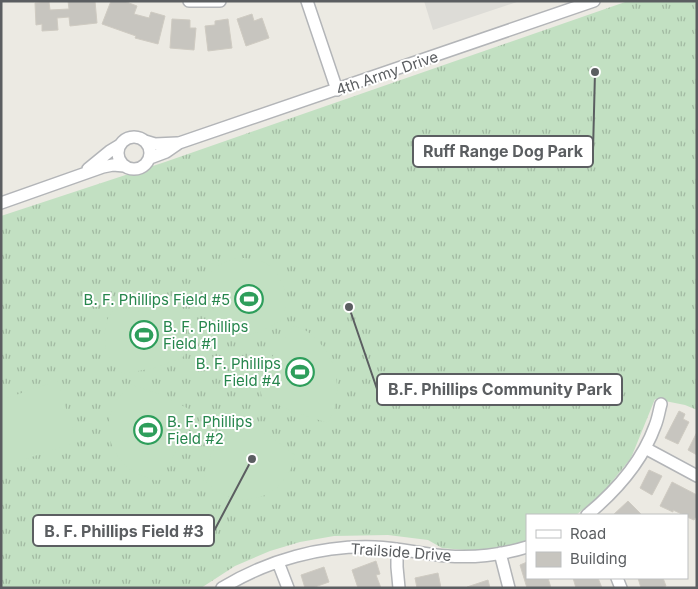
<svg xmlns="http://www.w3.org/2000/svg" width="698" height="589" font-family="Inter,sans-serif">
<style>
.industrial{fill:#dddcd7}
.grass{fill:url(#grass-tufts)}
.pitch{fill:#c2e0c2}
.building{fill:#c7c5bf;stroke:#cfcbc2}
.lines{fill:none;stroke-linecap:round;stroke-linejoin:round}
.minor-casing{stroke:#b3b5b8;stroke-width:14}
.minor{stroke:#fff;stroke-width:11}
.labels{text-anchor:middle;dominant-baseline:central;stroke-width:4;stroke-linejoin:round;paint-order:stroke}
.street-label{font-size:15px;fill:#5b5e61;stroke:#fff}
.leisure-label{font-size:15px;fill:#27864d;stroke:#fff;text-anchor:end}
.leader{fill:none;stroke:#5b5e61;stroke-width:2}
.callout-dot{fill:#5b5e61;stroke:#fff;stroke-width:2}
.callout{fill:#fff;stroke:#5b5e61;stroke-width:2}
.callout-label{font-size:16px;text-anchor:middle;font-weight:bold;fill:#5b5e61}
</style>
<defs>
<pattern id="grass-tufts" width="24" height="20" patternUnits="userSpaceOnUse" patternTransform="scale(1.25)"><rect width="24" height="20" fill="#c2e0c2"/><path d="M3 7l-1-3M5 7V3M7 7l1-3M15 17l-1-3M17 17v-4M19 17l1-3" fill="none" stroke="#a1b9a1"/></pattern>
</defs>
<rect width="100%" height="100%" fill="#eceae3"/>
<path class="industrial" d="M424,1H520L433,30Z"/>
<path class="grass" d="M628,1H697V410L685,405L655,399L631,458L602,494L576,515H527V541L503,549L476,551L442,548L428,540L388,535L334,536L300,542L270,551L235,566L201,588H1V216L165,162Z"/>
<path class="pitch" d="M243,258C261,260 271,262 280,279C283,284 285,288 286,294C287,302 283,310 286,318L263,330L233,341L223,336L213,308L206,275C212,273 215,268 220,265C227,259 234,259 243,258Z
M148,293L156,294L160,295L165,294L179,318L188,348L182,358L154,368L122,374C119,366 112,362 108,355C105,349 105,342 105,335C104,310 125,295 148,293Z
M294,325C298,327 304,329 308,332C332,350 343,379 334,409C333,414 330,418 328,423L291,411L262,397L259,385L272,357Z
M57,381L77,442L1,467V400Z
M129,384L159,394L189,409L193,420L177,451L158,481C151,478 143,477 136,473C111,459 101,428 115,403C119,395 126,392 129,384Z
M237,420L269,435L295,455C293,463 291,471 286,477C273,497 249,504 227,496C217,493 212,485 203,481L211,454L227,425Z"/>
<path class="building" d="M68,1H95L97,23L70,26L69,17L57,18L58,30L42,31V24L36,25L35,3L49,2L50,10L69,9Z
M111,1H124L137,6L134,14L149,18L151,12L165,16L158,44L135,38L136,36L102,24Z
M252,14L254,21L262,18L269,38L246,46L237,19Z
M172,19L190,20V28H196L194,50L170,48Z
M228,19L232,48L208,51L205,26L215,25V21Z
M679,411L685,414L683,419L689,422L678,444L665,438Z
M697,432V455L688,450Z
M649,470L662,476L652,495L640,488Z
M672,482L697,495V515L694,520L687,517V515H684L673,510V512L660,506Z
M628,501L642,515H613Z
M376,561L380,574L376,575L381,588H358L352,570Z
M527,562V578H548L551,588H527L520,565Z
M324,567L329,582L312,588H305L301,575Z
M438,573L441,588H417L415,578Z
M573,578H598L602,588H576Z
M638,578H663L666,586L661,588H641Z
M488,580L490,588H467V587Z"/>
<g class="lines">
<defs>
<path id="minor" d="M189,1H220
M307,1L337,90
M118 153a16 16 0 1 1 32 0a16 16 0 1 1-32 0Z
M145,141L155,144L177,143
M150,158L166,152L179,143L594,1
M88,169L110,151L120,145
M1,203L103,167L113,165L124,166
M645,448L697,476
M587,515C616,491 642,462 655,426C658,419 659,411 661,404
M397,549V567L399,588
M500,553L509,588
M278,562L288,588
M617,578L621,588
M222,588C268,560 322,545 375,547C400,548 423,554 447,556C474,558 501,555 527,547"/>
</defs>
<use href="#minor" class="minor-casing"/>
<use href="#minor" class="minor"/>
</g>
<defs>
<symbol id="stadium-ring" viewBox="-11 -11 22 22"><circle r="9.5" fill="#fff" stroke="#2e9e5b" stroke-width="1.5"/><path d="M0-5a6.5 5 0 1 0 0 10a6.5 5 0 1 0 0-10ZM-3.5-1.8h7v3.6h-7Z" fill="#2e9e5b"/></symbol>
</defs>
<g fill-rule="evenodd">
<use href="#stadium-ring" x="233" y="283" width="32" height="32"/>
<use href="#stadium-ring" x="128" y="319" width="32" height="32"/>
<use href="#stadium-ring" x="284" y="356" width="32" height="32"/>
<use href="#stadium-ring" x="132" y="414" width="32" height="32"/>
</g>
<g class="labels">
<g class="street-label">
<text transform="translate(387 73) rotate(-19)">4th Army Drive</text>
<text transform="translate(401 552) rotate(4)">Trailside Drive</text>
</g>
<g class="leisure-label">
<text x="230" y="299">B. F. Phillips Field #5</text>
<text x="163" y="326" text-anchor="start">B. F. Phillips<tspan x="163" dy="17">Field #1</tspan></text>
<text x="281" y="363">B. F. Phillips<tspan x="281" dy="17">Field #4</tspan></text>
<text x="167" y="421" text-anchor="start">B. F. Phillips<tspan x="167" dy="17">Field #2</tspan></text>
</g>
</g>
<path class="leader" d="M595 72L593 151M349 307L377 389M252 459L214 531"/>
<g class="callout-dot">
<circle cx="595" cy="72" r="5"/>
<circle cx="349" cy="307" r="5"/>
<circle cx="252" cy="459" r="5"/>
</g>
<g class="callout">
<rect x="413" y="136" width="180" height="31" rx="5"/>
<rect x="377" y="374" width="245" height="31" rx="5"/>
<rect x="33" y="515" width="181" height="31" rx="5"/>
</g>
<g class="callout-label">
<text x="503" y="157">Ruff Range Dog Park</text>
<text x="500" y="395">B.F. Phillips Community Park</text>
<text x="124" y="537">B. F. Phillips Field #3</text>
</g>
<rect width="698" height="589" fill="none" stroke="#5b5e61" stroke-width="5"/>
<rect x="526" y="514" width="162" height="65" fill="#ffffff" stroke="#bdbfc0"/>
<rect x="536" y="530" width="25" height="8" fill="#ffffff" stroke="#bdbfc0"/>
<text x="570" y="539" font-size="15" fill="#5b5e61">Road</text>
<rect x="536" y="552" width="25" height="15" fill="#c7c5bf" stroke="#bdbfc0"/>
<text x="570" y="564" font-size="15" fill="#5b5e61">Building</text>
</svg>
